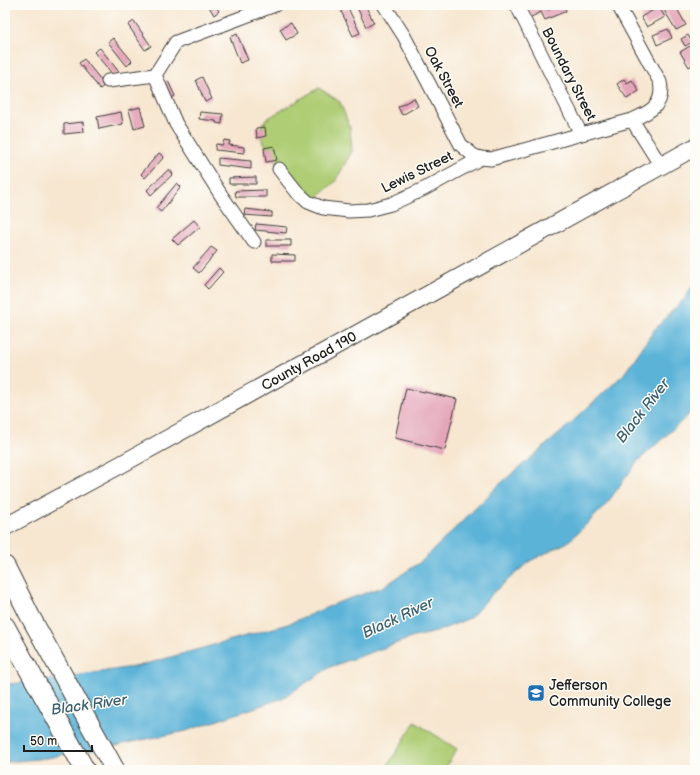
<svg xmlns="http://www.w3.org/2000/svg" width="700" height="775" font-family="'Balsamiq Sans',sans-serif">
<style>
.green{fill:#aecd74;stroke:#657448}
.water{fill:#5bb3d8;stroke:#3c687a}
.building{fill:#e4a5ba}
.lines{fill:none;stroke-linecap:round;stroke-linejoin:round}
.minor-casing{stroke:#3d3a37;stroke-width:15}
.major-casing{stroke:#3d3a37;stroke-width:19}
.highway-casing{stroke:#3d3a37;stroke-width:21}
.minor{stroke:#fff;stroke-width:13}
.major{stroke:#fff;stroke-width:17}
.highway{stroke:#fff;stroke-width:19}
.labels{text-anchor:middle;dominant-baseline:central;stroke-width:3;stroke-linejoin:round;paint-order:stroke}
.street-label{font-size:14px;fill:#1c1c1c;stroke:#fdfcf7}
.poi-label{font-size:14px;fill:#1c1c1c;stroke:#fdfcf7;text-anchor:start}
.water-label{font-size:15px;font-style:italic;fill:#386071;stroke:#fdfcf7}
</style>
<rect width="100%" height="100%" fill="#fdfcf7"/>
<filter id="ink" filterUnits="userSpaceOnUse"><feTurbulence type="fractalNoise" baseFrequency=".025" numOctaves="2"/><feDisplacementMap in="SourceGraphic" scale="8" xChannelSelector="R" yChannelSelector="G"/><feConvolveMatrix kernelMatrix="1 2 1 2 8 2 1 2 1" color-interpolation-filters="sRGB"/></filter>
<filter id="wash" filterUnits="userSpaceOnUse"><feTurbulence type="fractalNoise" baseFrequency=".012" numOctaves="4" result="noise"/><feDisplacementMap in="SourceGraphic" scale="16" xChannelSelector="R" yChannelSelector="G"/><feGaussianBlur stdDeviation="0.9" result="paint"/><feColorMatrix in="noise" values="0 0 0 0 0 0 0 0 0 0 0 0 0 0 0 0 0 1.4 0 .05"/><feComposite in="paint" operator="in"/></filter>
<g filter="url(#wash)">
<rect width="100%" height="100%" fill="#f7e7d1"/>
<path class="green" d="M319,88L340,102L350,128L352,151L335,182L313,200L274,160L258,132L265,120Z
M415,722L457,749L444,770H385Z"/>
<path class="water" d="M695,282V409L637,462L605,506L568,542L530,561L495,591L470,618L436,632L414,637L330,667L283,698L186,731L132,742L104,749L75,752L48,758L5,762V684L35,682L139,666L288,624L342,601L383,587L422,561L501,483L559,434L624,374L655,329L685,298Z"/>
<g id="blocks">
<path class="building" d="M208,5H215L219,11L214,15Z
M356,5H365L374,23L366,27Z
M523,5H546L548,10L553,8L552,6L554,5H563L566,11L545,20L541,12L529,18Z
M673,5H675L686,25L676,30L664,10Z
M659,7L665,17L647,27L641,17Z
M348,8L360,33L353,36L341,11Z
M134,21L151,46L145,50L128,25Z
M291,23L297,34L286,40L280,29Z
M668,29L672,38L657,45L653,35Z
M237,34L248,60L240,63L230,37Z
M688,35L692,42L685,46L681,39Z
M113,38L132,61L127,66L108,42Z
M690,46L695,54V63L689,67L680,52Z
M100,48L119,72L114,76L94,52Z
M84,59L105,85L100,89L79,63Z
M202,77L212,99L205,102L196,80Z
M624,79L627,83L632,80L639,91L627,99L617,84Z
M168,81L175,96L170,99L162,83Z
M414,98L418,106L402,115L398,107Z
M140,107L145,126L134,129L129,110Z
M121,112L123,124L99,129L97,117Z
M200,112L223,114L222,124L216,123V121L199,119Z
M83,122L84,132L64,134V124Z
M265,127L266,136L257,138L256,128Z
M224,140L230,141L229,145L244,147V153L215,150L216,144L223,145Z
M274,146L277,160L266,162L264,148Z
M159,153L164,157L145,178L141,174Z
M218,158L251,161V169L218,165Z
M169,169L173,174L151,195L147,190Z
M256,177V184H229V178Z
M177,183L181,187L161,212L156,208Z
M266,190V197H236L235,191Z
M245,209L272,212V217L244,215Z
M194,220L200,227L178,245L172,239Z
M256,224L287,227L286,233L255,230Z
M266,240H291V246H266Z
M211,247L217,251L199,273L193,268Z
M272,254L295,255V261H272Z
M219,268L223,272L208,289L204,285Z
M406,388L457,399L445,450L395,438Z"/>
</g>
</g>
<g filter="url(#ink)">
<use href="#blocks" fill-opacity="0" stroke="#3d3a37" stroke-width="1"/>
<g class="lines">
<defs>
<path id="minor" d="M384,5L404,36L461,145L474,156L481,158
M517,6L581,134
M108,81L155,75
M632,120L661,166
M279,169L297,192L308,202L323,208L349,211L368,210L391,204L424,189L481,158L491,159L632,120C650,112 665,105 660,82L618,5
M254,242L221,195L176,124L155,75L176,42L238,19L275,5"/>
<path id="major" d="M5,527L120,465L695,147"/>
<path id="highway" d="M5,566L30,616L115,770
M5,626L24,661L85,770"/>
</defs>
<use href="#minor" class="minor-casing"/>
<use href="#major" class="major-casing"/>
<use href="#highway" class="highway-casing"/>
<use href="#minor" class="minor"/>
<use href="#major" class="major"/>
<use href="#highway" class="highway"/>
</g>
</g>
<defs>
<symbol id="university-square" viewBox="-11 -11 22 22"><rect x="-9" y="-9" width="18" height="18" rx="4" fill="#1f6fb2" stroke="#fdfcf7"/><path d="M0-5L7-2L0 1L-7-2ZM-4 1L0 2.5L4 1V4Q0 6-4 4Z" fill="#fff"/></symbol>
</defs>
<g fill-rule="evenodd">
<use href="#university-square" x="526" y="683" width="20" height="20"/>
</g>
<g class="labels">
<g class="street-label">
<text transform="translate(569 74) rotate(63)">Boundary Street</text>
<text transform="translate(444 77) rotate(62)">Oak Street</text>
<text transform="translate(417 172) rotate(-26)">Lewis Street</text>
<text transform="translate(309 361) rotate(-29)">County Road 190</text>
</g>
<g class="poi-label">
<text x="549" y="685">Jefferson<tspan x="549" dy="16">Community College</tspan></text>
</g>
<g class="water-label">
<text transform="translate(643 411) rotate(-52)">Black River</text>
<text transform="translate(398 618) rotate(-25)">Black River</text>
<text transform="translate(89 705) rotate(-8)">Black River</text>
</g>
</g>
<rect width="700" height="775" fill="none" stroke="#fdfcf7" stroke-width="20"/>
<path d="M24 745v6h68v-6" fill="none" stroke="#1c1c1c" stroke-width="2"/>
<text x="30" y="745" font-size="12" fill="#1c1c1c" stroke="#fdfcf7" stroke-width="3" paint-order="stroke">50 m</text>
</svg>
